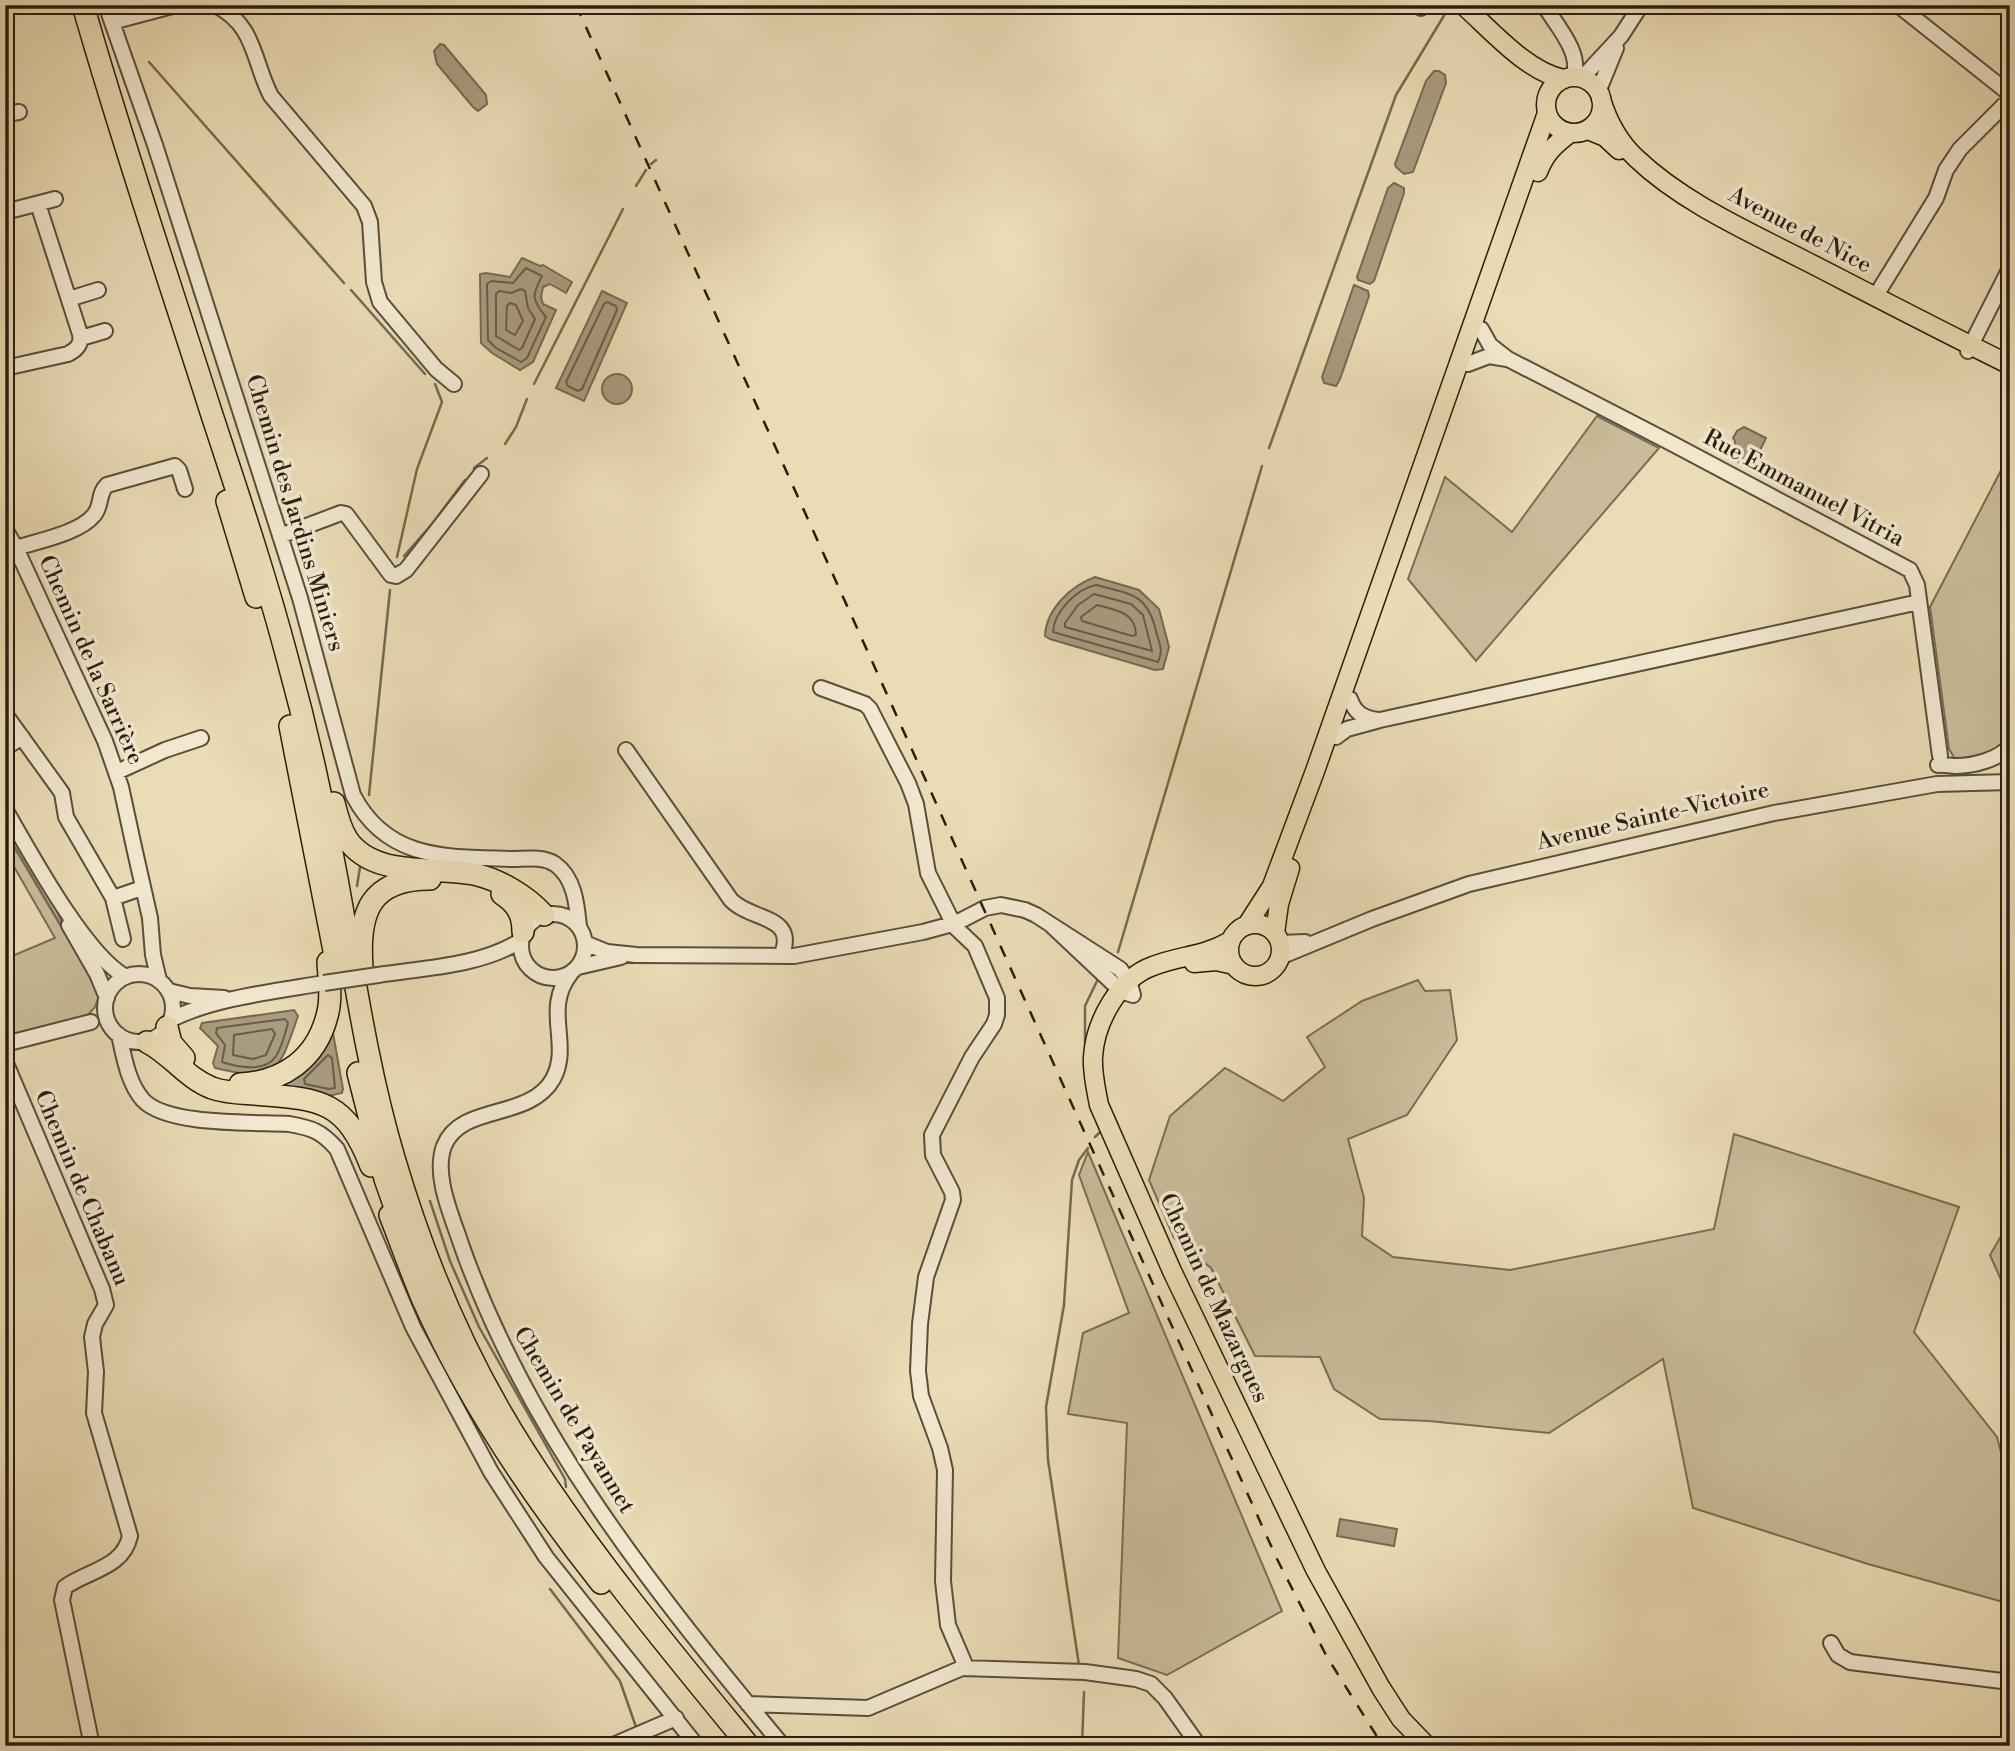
<svg xmlns="http://www.w3.org/2000/svg" width="2015" height="1751" font-family="'Libre Bodoni',serif">
<style>
.green{fill:#cabc9a;stroke:#7a6d56;stroke-width:2}
.water{fill:#a99b7e;stroke:#766953;stroke-width:2}
.lines{fill:none;stroke-linecap:round;stroke-linejoin:round}
.shore{stroke:#6a5c48;stroke-width:2}
.stream{stroke:#766953;stroke-width:2.5}
.minor-casing{stroke:#5a4e3b;stroke-width:18}
.major-casing{stroke:#2a1e12;stroke-width:21}
.highway-casing{stroke:#2a1e12;stroke-width:24}
.minor{stroke:#f2e8d0;stroke-width:14}
.major{stroke:#ebdcb6;stroke-width:18}
.highway{stroke:#ebdcb6;stroke-width:21}
.rail{stroke:#2a1e12;stroke-width:2.5;stroke-dasharray:12 12;stroke-linecap:butt}
.minor-bridge-casing{stroke:#5a4e3b;stroke-width:18;stroke-linecap:butt}
.minor-bridge{stroke:#f2e8d0;stroke-width:14}
.labels{text-anchor:middle;dominant-baseline:central;stroke-width:7;stroke-linejoin:round;paint-order:stroke}
.street-label{font-size:23px;fill:#2a1e12;stroke:#f2e8d0}
</style>
<rect width="100%" height="100%" fill="#ebdcb6"/>
<filter id="stains"><feTurbulence type="fractalNoise" baseFrequency=".00286" numOctaves="4"/><feColorMatrix values="0 0 0 0 .2 0 0 0 0 .09 0 0 0 0 .02 0 0 0 .5 -.17"/></filter>
<radialGradient id="worn" r=".72"><stop offset=".6" stop-color="#630" stop-opacity="0"/><stop offset="1" stop-color="#630" stop-opacity=".3"/></radialGradient>
<path class="green" d="M1597,416L1659,448L1476,661L1408,579L1445,477L1512,532Z
M2010,453V729C2008,734 2007,741 2004,745C1997,754 1965,761 1955,759L1949,749L1930,607Z
M5,823L54,905L71,942L98,987L99,996L95,1007L86,1017L5,1041V959L55,938L5,851Z
M1418,980L1425,991L1450,990L1457,1040L1407,1115L1348,1139L1364,1198L1362,1236L1393,1257L1510,1270L1714,1229L1734,1134L1959,1207L1914,1332L1997,1437L2010,1487V1604L1868,1564L1693,1508L1663,1359L1549,1433L1429,1421L1380,1419L1334,1389L1320,1357L1255,1356L1211,1268L1174,1238L1149,1180L1170,1116L1225,1068L1283,1101L1325,1067L1307,1037L1362,1001Z
M1088,1152L1282,1611L1167,1675L1118,1658L1127,1423L1068,1414L1083,1333L1129,1313L1079,1175Z
M2010,1221V1300L1990,1255Z"/>
<path class="water" d="M440,44L444,45L486,95L487,104L478,111L473,107L437,64L434,51Z
M1434,71H1439L1445,75L1446,83L1413,172L1404,174L1396,167L1395,164L1426,81Z
M1394,183L1404,188V193L1374,281L1370,284L1358,280L1357,277L1388,188Z
M522,258L540,266L543,265L572,282L566,293L550,284L543,287L541,297L543,304L556,310L533,362L520,370L492,353L481,343L480,274L486,273L510,277Z
M1354,285L1368,291L1369,296L1340,379L1336,386L1324,383L1322,377Z
M602,291L627,303L584,401L556,388Z
M602 389a15 15 0 1 1 30 0a15 15 0 1 1-30 0Z
M1744,427L1766,438L1753,465L1744,461L1742,465L1733,457L1735,441L1733,438L1737,431Z
M1095,577L1139,590L1159,609L1169,647L1163,669L1155,670L1050,639L1045,636C1046,609 1071,586 1095,577Z
M294,1010L298,1016C279,1071 278,1083 215,1068L213,1063L218,1046L200,1028L202,1023Z
M333,1033L343,1089L342,1093L328,1096L283,1087L282,1086L299,1074L330,1034Z
M1340,1519L1397,1529L1394,1546L1337,1536Z"/>
<g class="lines">
<path class="shore" d="M526,268L542,276C532,295 531,299 546,317L527,358L521,362L496,348L488,340L487,284L491,281L513,283Z
M521,289L525,291L528,308L535,319L522,348L519,350L496,336V294L499,291L511,293Z
M607,302L616,306L617,310L582,389L578,391L568,386L566,382L604,304Z
M510,303L516,305L523,321L515,335L506,330L507,306Z
M1096,585C1130,594 1147,593 1156,631C1159,644 1164,649 1158,662L1053,632C1054,612 1076,589 1096,585Z
M1094,594L1131,604L1143,615L1152,651L1065,627V623L1078,605Z
M1097,605C1115,610 1136,612 1136,635L1132,636L1082,621L1081,617Z
M285,1019L288,1023C285,1034 282,1047 276,1056C266,1073 237,1067 222,1062L225,1045L216,1033L217,1028Z
M272,1029L275,1034L266,1055L253,1059L233,1055L234,1035Z
M328,1055L332,1058L335,1088L329,1089L305,1084L304,1079Z"/>
<path class="stream" d="M149,62L344,283
M651,164L656,160
M636,186L646,170
M351,290L425,374
M534,384L623,209
M505,444L516,427L527,399
M1269,448L1396,95L1448,9
M474,468L487,458
M404,556L432,524L465,480
M397,557L417,469L442,402L435,384
M369,795L390,590
M5,831L64,931
M357,886L360,867
M1118,952L1262,466
M1085,1043V1006L1097,981
M1095,1137L1100,1132
M430,1201L450,1261L479,1327L565,1479L566,1487
M550,1589L620,1681L636,1727
M1079,1665L1048,1460L1046,1407L1064,1305L1072,1180L1079,1160L1088,1148
M644,1743L645,1746
M1082,1746L1084,1692"/>
<defs>
<path id="minor" d="M106,5L155,145L300,598L353,795C387,861 448,857 512,859C526,859 542,856 555,864C575,878 577,906 579,927
M215,5C256,25 253,62 271,96L364,206L370,222L374,282L380,302L436,369L454,384
M1544,5C1556,25 1583,54 1573,77
M1898,5L2010,94
M1421,8L1424,5
M112,22L176,5
M1582,78L1621,36L1641,5
M1598,92L1616,48
M5,114L19,112
M5,212L55,199
M1875,297L1936,198L1946,170L1960,149L2010,99
M69,299L98,290
M1481,329L1490,345L1508,359L1673,444L1910,570L1917,585L1940,756
M81,338L105,331
M1968,351L2010,268
M1468,364L1489,356L1507,359
M5,368L68,354C76,350 82,345 80,334L38,204
M5,529L16,548L105,741L121,787L134,847L150,918L153,955L159,980
M280,536L341,513L346,514L391,575L396,576L406,570L481,474
M16,548C38,541 80,533 94,515C102,506 98,493 107,485L175,466L179,470L185,489
M821,688L865,704L870,709L908,783L916,804L928,873L955,927L975,946L997,998V1015L994,1024L972,1057L932,1135L933,1155L952,1192L953,1200L926,1277L920,1324L918,1371L921,1396L940,1448L945,1470L943,1581L948,1625L966,1667
M1350,699C1355,713 1363,718 1378,720
M5,714L62,793L66,817L113,898L123,939
M1336,737L1347,729L1380,720L1919,602
M5,748L22,737
M626,750L731,900C751,921 799,915 781,956
M1938,765C1945,764 1950,766 1956,766C1973,766 2001,759 2010,745
M117,772L165,750L201,738
M5,809C30,852 85,955 126,977
M113,898L142,888
M521 946a32 32 0 1 1 64 0a32 32 0 1 1-64 0Z
M69,925L97,974L107,998
M585,943L607,952L636,955L794,956L923,932L956,923L985,908L1001,905L1025,910L1036,915L1120,969L1129,981L1133,995L1121,991L1051,925
M1280,943L1305,942
M1280,957L1372,919L1469,884L1774,813L1937,784L2010,782
M578,967L621,957
M571,973C542,1009 572,1044 553,1079C529,1121 461,1103 444,1146C433,1176 452,1216 461,1244C528,1435 655,1592 783,1746
M105 1008a34 34 0 1 1 68 0a34 34 0 1 1-68 0Z
M378,975C424,968 480,966 520,941
M169,991L190,996L224,998
M172,1019C214,998 277,991 324,983
M119,1035C124,1057 128,1083 143,1100C167,1126 254,1122 289,1124C312,1128 321,1131 337,1149L413,1327L491,1472L546,1557L697,1746
M5,1044L91,1022
M5,1061L102,1289L106,1305L95,1324L92,1337L96,1372L94,1413L130,1536C123,1568 89,1570 65,1587L62,1600L92,1746
M1831,1643L1838,1655L1850,1662L2010,1682
M748,1704L868,1708L962,1668L1085,1672L1136,1679L1151,1684L1165,1698L1199,1746
M611,1746L676,1718
M2006,1746L2010,1734"/>
<path id="major" d="M1463,5C1491,30 1527,72 1564,79
M1546 105a28 28 0 1 1 56 0a28 28 0 1 1-56 0Z
M1601,99C1608,122 1618,141 1636,158C1681,201 1745,230 1800,258C1870,294 1939,330 2010,365
M1588,130L1605,137L1619,150
M1538,172C1545,154 1554,145 1570,133
M1229 950a26 26 0 1 1 52 0a26 26 0 1 1-52 0Z
M1247,925L1272,886L1315,771L1547,113
M1275,933L1279,904L1290,868
M1230,941C1202,957 1181,955 1153,966C1119,978 1095,1022 1093,1057C1092,1073 1096,1089 1099,1105L1172,1271L1316,1571L1381,1688L1401,1719L1427,1746
M1194,963L1216,961L1234,965"/>
<path id="highway" d="M83,5C122,142 168,277 211,412C238,494 265,574 287,657C307,730 324,805 337,879C354,973 367,1067 394,1158C424,1260 467,1362 525,1452C591,1555 671,1651 749,1746
M227,501L256,597
M290,726L339,976
M334,803C337,815 340,828 347,839C373,878 433,866 474,874C500,880 526,895 544,915
M502,894C517,904 523,914 523,932
M362,967C358,912 370,879 430,879
M167,1027L171,1043L184,1058
M147,1042C171,1054 186,1078 212,1088C226,1093 240,1093 254,1094C320,1099 345,1099 371,1166
M358,1073L385,1179L402,1227
M240,1084C283,1082 316,1059 327,1016C332,999 329,980 328,962
M390,1215C401,1243 411,1272 423,1300C468,1401 532,1496 601,1583
M471,1385L496,1435"/>
</defs>
<use href="#minor" class="minor-casing"/>
<use href="#major" class="major-casing"/>
<use href="#highway" class="highway-casing"/>
<use href="#minor" class="minor"/>
<use href="#major" class="major"/>
<use href="#highway" class="highway"/>
<path class="rail" d="M576,5L1277,1559L1327,1657L1383,1746"/>
<defs>
<path id="minor-bridge" d="M324,983L378,975"/>
</defs>
<use href="#minor-bridge" class="minor-bridge-casing"/>
<use href="#minor-bridge" class="minor-bridge"/>
</g>
<g class="labels">
<g class="street-label">
<text transform="translate(1800 230) rotate(28)">Avenue de Nice</text>
<text transform="translate(1804 488) rotate(28)">Rue Emmanuel Vitria</text>
<text transform="translate(295 513) rotate(73)">Chemin des Jardins Miniers</text>
<text transform="translate(91 660) rotate(66)">Chemin de la Sarrière</text>
<text transform="translate(1653 816) rotate(-13)">Avenue Sainte-Victoire</text>
<text transform="translate(82 1188) rotate(67)">Chemin de Chabanu</text>
<text transform="translate(1214 1298) rotate(65)">Chemin de Mazargues</text>
<text transform="translate(574 1420) rotate(59)">Chemin de Payannet</text>
</g>
</g>
<rect width="2015" height="1751" fill="none" stroke="#ebdcb6" stroke-width="28"/>
<rect x="7" y="7" width="2001" height="1737" fill="none" stroke="#2a1e12" stroke-width="3.5"/>
<rect x="14" y="14" width="1987" height="1723" fill="none" stroke="#2a1e12" stroke-width="2"/>
<rect width="100%" height="100%" filter="url(#stains)"/>
<rect width="100%" height="100%" fill="url(#worn)"/>
</svg>
